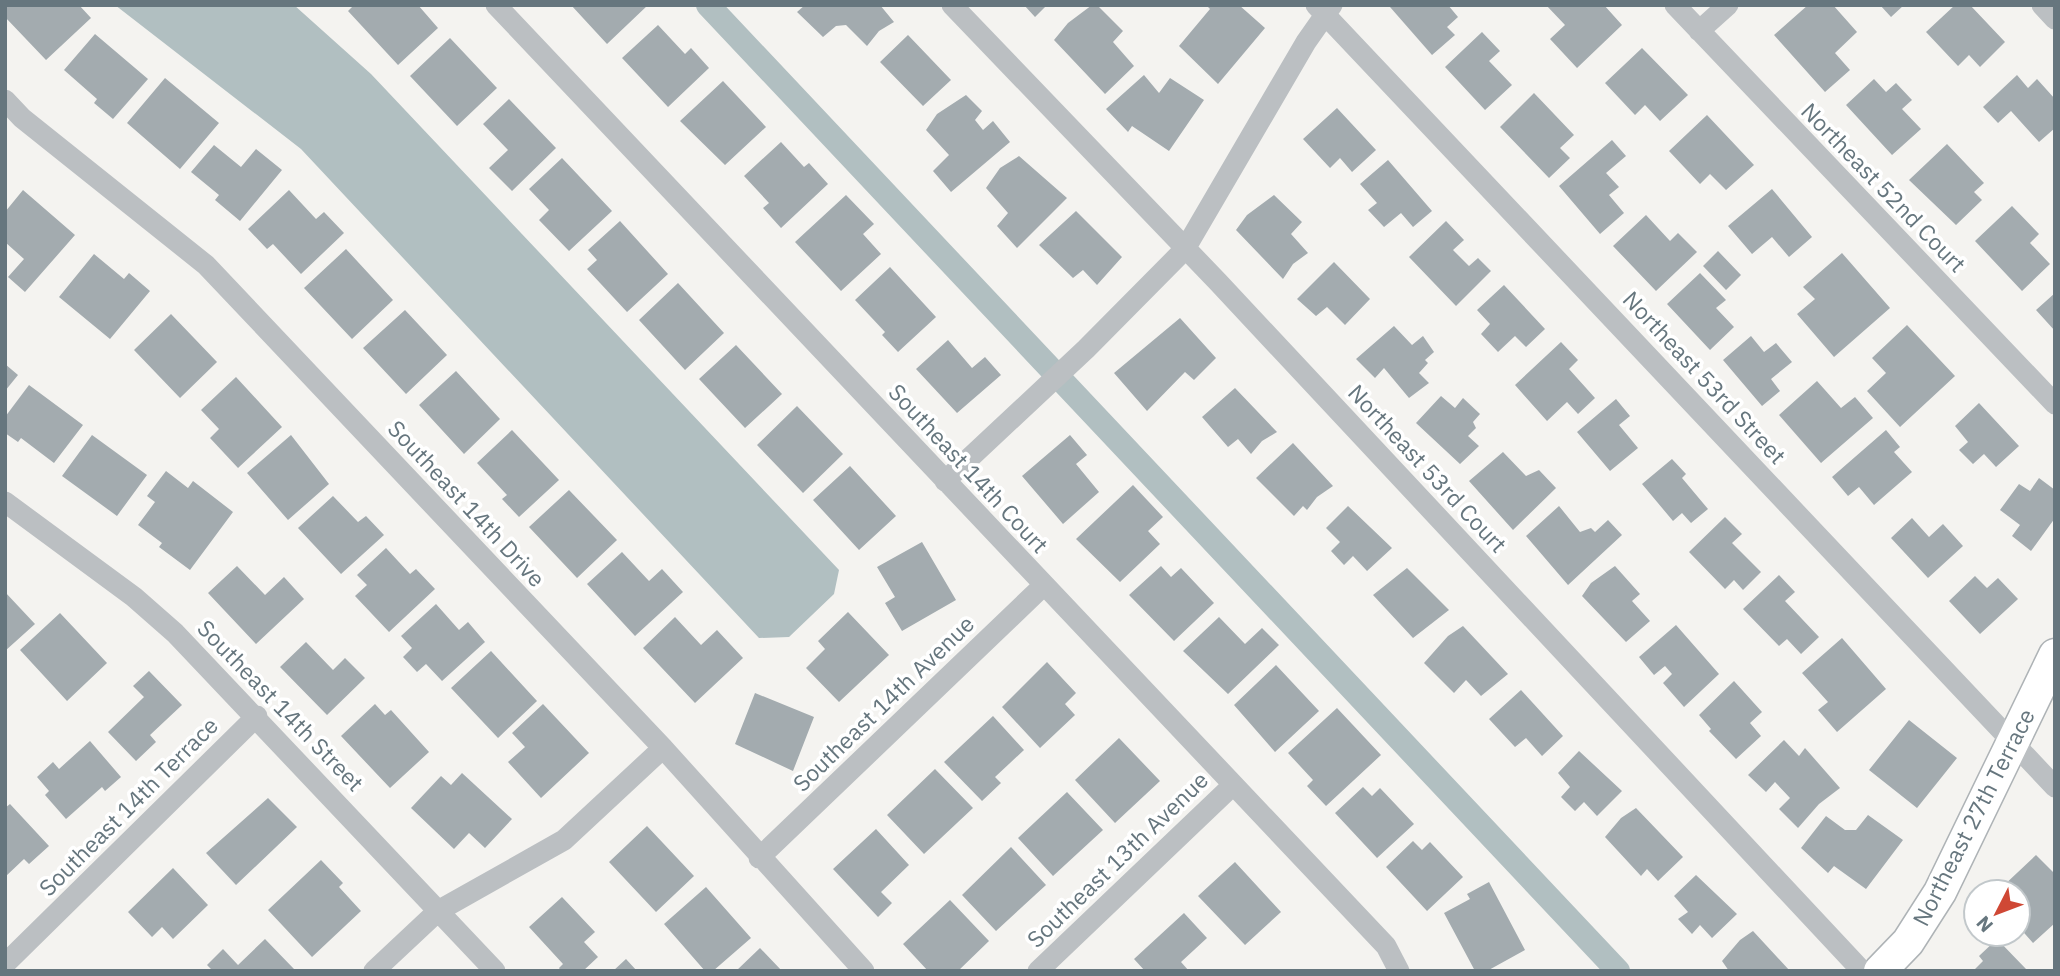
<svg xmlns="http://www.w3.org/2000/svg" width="2060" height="976" font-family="'IBM Plex Sans',sans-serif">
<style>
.water{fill:#b1bfc1}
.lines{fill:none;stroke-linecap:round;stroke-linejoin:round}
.canal{stroke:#b1bfc1;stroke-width:24}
.building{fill:#a3abaf}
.secondary-casing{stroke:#aeb3b6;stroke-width:35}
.street{stroke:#bbbfc2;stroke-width:21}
.secondary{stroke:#fff;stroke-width:32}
.labels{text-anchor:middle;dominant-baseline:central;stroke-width:7;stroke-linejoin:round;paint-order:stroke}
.street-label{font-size:23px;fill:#66767e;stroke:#fff}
</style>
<rect width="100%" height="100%" fill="#f4f3f0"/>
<path class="water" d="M115,5H294L371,74L839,570L834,594L789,637L759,638L301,149Z"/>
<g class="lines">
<path class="canal" d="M708,5L1618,971"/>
</g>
<path class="building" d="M5,5H79L91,18L46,60L5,17Z
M354,5H418L438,28L398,65L348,11Z
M571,5H648L607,44Z
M805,5H880L894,22L879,31L867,46L846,25L836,26L823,37L797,12Z
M1024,5H1047L1035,17Z
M1092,5H1097L1123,31L1113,42L1134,66L1105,94L1054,40L1068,23Z
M1206,5H1239L1265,28L1218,84L1179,46L1210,9Z
M1392,5H1448L1458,17L1447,27L1455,35L1432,55L1390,7Z
M1546,5H1604L1622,25L1577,68L1550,39L1565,25Z
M1808,5H1833L1857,32L1835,53L1850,70L1825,92L1774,35Z
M1880,5H1904L1891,17Z
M1955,5H1970L2005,42L1980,67L1969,55L1958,66L1926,32Z
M658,25L685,54L691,48L709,68L668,107L622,58Z
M1482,32L1500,51L1489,61L1512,85L1485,110L1445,67Z
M95,34L148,79L113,119L94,103L97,99L64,70Z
M908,35L951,80L923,106L880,62Z
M450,38L497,88L457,126L410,76Z
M1642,48L1688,95L1660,121L1645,105L1635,115L1605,83Z
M1144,75L1159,93L1170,78L1204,100L1169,151L1132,126L1128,132L1106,109Z
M2017,75L2028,88L2037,79L2055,99V128L2039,142L2011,111L1998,123L1983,107Z
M165,78L219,123L180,169L127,123Z
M1874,79L1886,92L1896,83L1912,100L1902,109L1921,129L1892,155L1846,105Z
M723,81L766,127L725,165L680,121Z
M1534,93L1574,135L1560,148L1570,158L1549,178L1500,127Z
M966,95L982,111L975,120L983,130L993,121L1010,142L951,192L933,171L949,155L926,130L937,114Z
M509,99L556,148L512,191L489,168L508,150L483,124Z
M1337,108L1376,150L1352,172L1340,158L1330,168L1303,139Z
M1707,115L1754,165L1726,190L1710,174L1700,184L1669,151Z
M1612,140L1626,156L1606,173L1619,187L1609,195L1624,213L1600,234L1559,186Z
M781,142L804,167L809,163L828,184L781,228L763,208L769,203L744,176Z
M1947,144L1984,183L1974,192L1982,200L1956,225L1909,180Z
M214,145L241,167L256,149L282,170L240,221L215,200L219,195L191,172Z
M1019,156L1067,198L1017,248L997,226L1008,213L986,188L1000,168Z
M562,158L612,211L569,251L539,220L549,210L529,189Z
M1388,160L1432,211L1413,227L1401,213L1384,227L1368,210L1377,203L1360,184Z
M1772,189L1812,237L1789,257L1772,237L1752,254L1728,226Z
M23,190L75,235L25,292L8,277L24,259L5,242V212Z
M289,190L316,219L324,212L344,233L301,274L273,244L267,249L248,229Z
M846,195L874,224L863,234L881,254L841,291L795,242Z
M1274,195L1302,222L1291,234L1308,253L1293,264L1283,279L1236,230L1247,215Z
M2012,206L2039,234L2030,243L2050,264L2022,291L1975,241Z
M1076,211L1122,257L1097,285L1083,270L1073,278L1039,245Z
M1646,215L1670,241L1678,233L1697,252L1656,291L1613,246Z
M620,221L668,274L627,312L587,269L597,260L588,250Z
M1446,221L1464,240L1453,250L1469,266L1478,258L1491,271L1456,306L1409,257Z
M346,249L393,300L352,339L304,288Z
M1718,251L1741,275L1726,290L1703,266Z
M1842,253L1890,308L1834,357L1797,314L1815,299L1803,287Z
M94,254L124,279L129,273L150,291L110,339L59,297Z
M1334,262L1370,299L1345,325L1327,307L1316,316L1297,299Z
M890,267L936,317L898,352L882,335L885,332L855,300Z
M1700,273L1726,300L1716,308L1734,327L1710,350L1667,304Z
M678,283L724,333L685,370L639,320Z
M1504,285L1545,329L1526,347L1515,336L1498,352L1481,334L1490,324L1477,310Z
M2055,293V331L2036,310Z
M405,310L447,355L406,394L363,348Z
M171,314L217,362L180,398L134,350Z
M1180,318L1216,358L1194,380L1185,372L1147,411L1114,373Z
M1907,325L1955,376L1900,427L1867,391L1886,373L1872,358Z
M1394,326L1412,345L1423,336L1434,352L1425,360L1428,363L1419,373L1429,383L1409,398L1384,368L1375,378L1356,359Z
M1751,336L1764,352L1776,343L1792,362L1771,379L1780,391L1762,406L1723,360Z
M948,340L972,368L985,357L1001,375L957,413L916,369Z
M1561,342L1578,360L1569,369L1595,398L1578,414L1567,402L1547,421L1515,385Z
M736,345L782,394L745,428L699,379Z
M5,364L18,375L5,391Z
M456,371L500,419L464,454L419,405Z
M236,377L282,427L238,468L210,438L219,429L201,410Z
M1817,381L1841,408L1855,397L1873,418L1821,463L1779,415Z
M29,385L83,425L54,463L21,438L18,442L5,433V417Z
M1235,388L1277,432L1262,441L1251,454L1238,439L1228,447L1202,417Z
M1441,396L1455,408L1463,398L1480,414L1473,422L1476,428L1468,436L1479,446L1460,464L1416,423Z
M1616,399L1630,416L1619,425L1638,448L1610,471L1577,432Z
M1979,403L2019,446L1996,467L1984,454L1973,464L1959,450L1968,442L1955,426Z
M797,406L843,454L803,493L757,445Z
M512,430L559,480L519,517L502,499L507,495L477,463Z
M1886,430L1900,447L1894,452L1912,472L1874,505L1859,487L1848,496L1832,477Z
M92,435L147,475L117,516L62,476Z
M291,435L329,484L288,520L247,473Z
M1070,435L1087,455L1076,464L1099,492L1063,524L1022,476Z
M1293,443L1333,486L1317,497L1307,510L1303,506L1294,516L1256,478Z
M1503,452L1526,476L1539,470L1556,488L1513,530L1469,481Z
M1672,459L1686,474L1682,478L1708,509L1691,523L1682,513L1673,521L1642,484Z
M850,466L896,516L859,550L813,500Z
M166,471L188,488L193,481L233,512L190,570L159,547L162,543L138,525L155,502L147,496Z
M2039,478L2055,490V518L2031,551L2012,536L2020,525L2000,510L2019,484L2030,491Z
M1133,485L1163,517L1148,531L1160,544L1120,582L1076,539Z
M569,490L617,540L577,578L529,527Z
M333,496L358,522L366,516L384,535L341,574L298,528Z
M1348,506L1392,548L1367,571L1353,556L1344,565L1331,551L1340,542L1326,528Z
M1559,506L1580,532L1591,528L1595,532L1608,520L1622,535L1568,585L1526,536Z
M1725,517L1742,534L1732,543L1761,572L1743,590L1734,580L1725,589L1689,552Z
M1912,518L1929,537L1943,524L1963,546L1928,578L1891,538Z
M922,542L956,600L902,631L885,603L895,597L877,567Z
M386,548L410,574L416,569L435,589L389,632L355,596L367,585L357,575Z
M622,552L649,581L662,569L683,592L635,636L587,584Z
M237,566L265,595L284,577L304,599L256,644L208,593Z
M1161,566L1171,577L1181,568L1214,603L1174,641L1129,595Z
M1615,566L1640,594L1632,601L1650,621L1626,642L1582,596L1591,583Z
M1407,568L1449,610L1413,638L1373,595Z
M1779,575L1795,592L1785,601L1819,637L1801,654L1787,639L1779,646L1743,609Z
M1975,576L1987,588L1998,578L2018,599L1980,634L1949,601Z
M5,592L35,624L5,651Z
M436,604L459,630L468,622L485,642L442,681L426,664L417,672L403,657L412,648L401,636Z
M848,612L889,655L839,702L806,668L825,649L818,641Z
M60,613L107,663L67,701L20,650Z
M675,617L701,645L717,630L743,658L695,703L643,648Z
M1219,617L1245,644L1262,628L1279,645L1228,694L1183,651Z
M1676,625L1719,674L1684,707L1663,683L1672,674L1665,666L1654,675L1639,657Z
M1463,626L1508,674L1481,696L1466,680L1454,693L1424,663L1448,636Z
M1842,638L1886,689L1837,732L1818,710L1828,702L1802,673Z
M306,642L333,670L345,658L365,678L327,715L280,667Z
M491,651L537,701L498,738L451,688Z
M1047,662L1076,693L1065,704L1075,715L1040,748L1002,707Z
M1276,665L1319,711L1275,752L1234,705Z
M149,671L182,705L150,735L156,742L136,761L108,732L144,697L133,686Z
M1734,681L1762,712L1750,723L1761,736L1736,759L1709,731L1711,729L1699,715Z
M1521,690L1563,736L1542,756L1526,738L1515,747L1489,719Z
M755,693L814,717L793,771L735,744Z
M375,704L385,715L391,710L429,752L390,788L341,736Z
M543,704L589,753L541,798L508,762L525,747L512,733Z
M1337,708L1381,755L1326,806L1307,786L1313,780L1288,753Z
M993,716L1024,750L995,777L1001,783L982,801L944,762Z
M1909,720L1957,758L1917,808L1869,770Z
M1119,738L1160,781L1115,823L1075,780Z
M1784,740L1799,756L1805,748L1840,788L1819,804L1798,828L1779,809L1790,798L1775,782L1766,792L1748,775Z
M90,741L121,777L105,791L102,787L66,819L45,795L49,791L37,777L53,762L59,769Z
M1579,751L1622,791L1597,816L1584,802L1575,811L1561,797L1570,787L1558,773Z
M935,769L973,808L924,854L887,815Z
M462,773L512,819L485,848L469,833L454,849L411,808L441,776L451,785Z
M1363,787L1372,796L1380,788L1414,824L1377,858L1335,813Z
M1067,792L1103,830L1053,876L1018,838Z
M268,798L297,827L236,885L206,853Z
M10,804L49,846L29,864L24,859L5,877V808Z
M1636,808L1683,857L1658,881L1647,869L1641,876L1605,837L1621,818Z
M1868,815L1903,840L1866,889L1834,866L1828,873L1801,848L1826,816L1845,830H1856Z
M647,826L694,876L656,912L609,862Z
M876,829L909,865L881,892L892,903L878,917L833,869Z
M1413,841L1422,850L1430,842L1463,877L1427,911L1386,867Z
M1011,847L1046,885L996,931L962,895Z
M2036,855L2053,872L2055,870V923L2033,943L2018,926L2028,917L2018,906V892H2005L2001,888Z
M321,860L343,883L339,887L361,911L312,957L268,910Z
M1235,862L1281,912L1245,945L1198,896Z
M173,868L208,905L173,939L162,927L152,937L128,912Z
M1696,875L1737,914L1712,938L1700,925L1692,934L1678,919L1688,912L1674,896Z
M1489,882L1525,950L1487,971H1475L1444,913L1470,899L1467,894Z
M706,887L751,938L713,971H705L664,924Z
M562,897L595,932L584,942L598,957L583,971H561L559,968L563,964L529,927Z
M950,900L989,941L958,971H928L903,944Z
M1184,913L1207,938L1181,962L1189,971H1145L1134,959Z
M1753,931L1790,971H1729L1722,961L1740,940Z
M265,939L294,969L293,971H213L207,965L223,949L238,965Z
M1997,939L2026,969L2025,971H1973L1983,961L1979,956Z
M760,948L782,971H736Z
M626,959L637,971H613Z"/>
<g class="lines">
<defs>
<path id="secondary" d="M1880,971L1908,942L1940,892L2055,655"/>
</defs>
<use href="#secondary" class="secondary-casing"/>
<path class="street" d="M496,5L1386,946L1399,971
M952,5L1218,282L1862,971
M1316,5L2055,787
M1675,5L2055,404
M2042,5L2055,19
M1699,31L1728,5
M5,100L22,118L206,265L663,748L864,971
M945,481L1086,349L1185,249L1306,42L1332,5
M5,502L134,597L175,633L495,971
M759,858L1043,586
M5,964L257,716
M374,971L438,911L564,840L663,748
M1038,971L1232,786"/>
<use href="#secondary" class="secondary"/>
</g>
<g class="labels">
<g class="street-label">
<text transform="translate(1884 187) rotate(46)">Northeast 52nd Court</text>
<text transform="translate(1705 377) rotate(47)">Northeast 53rd Street</text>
<text transform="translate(969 468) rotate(47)">Southeast 14th Court</text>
<text transform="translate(1428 468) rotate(47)">Northeast 53rd Court</text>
<text transform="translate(467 503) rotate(47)">Southeast 14th Drive</text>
<text transform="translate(883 703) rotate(-44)">Southeast 14th Avenue</text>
<text transform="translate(281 705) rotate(46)">Southeast 14th Street</text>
<text transform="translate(128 806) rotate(-45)">Southeast 14th Terrace</text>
<text transform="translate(1973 817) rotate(-63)">Northeast 27th Terrace</text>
<text transform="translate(1117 859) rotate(-44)">Southeast 13th Avenue</text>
</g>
</g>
<rect width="2060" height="976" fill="none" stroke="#66767e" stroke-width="14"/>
<g transform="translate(1997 913) rotate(228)"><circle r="33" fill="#ffffff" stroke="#c2c8cb" stroke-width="2"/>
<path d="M0-5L12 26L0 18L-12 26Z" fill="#cf4835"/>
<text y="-10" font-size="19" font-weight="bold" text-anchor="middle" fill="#66767e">N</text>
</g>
</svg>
